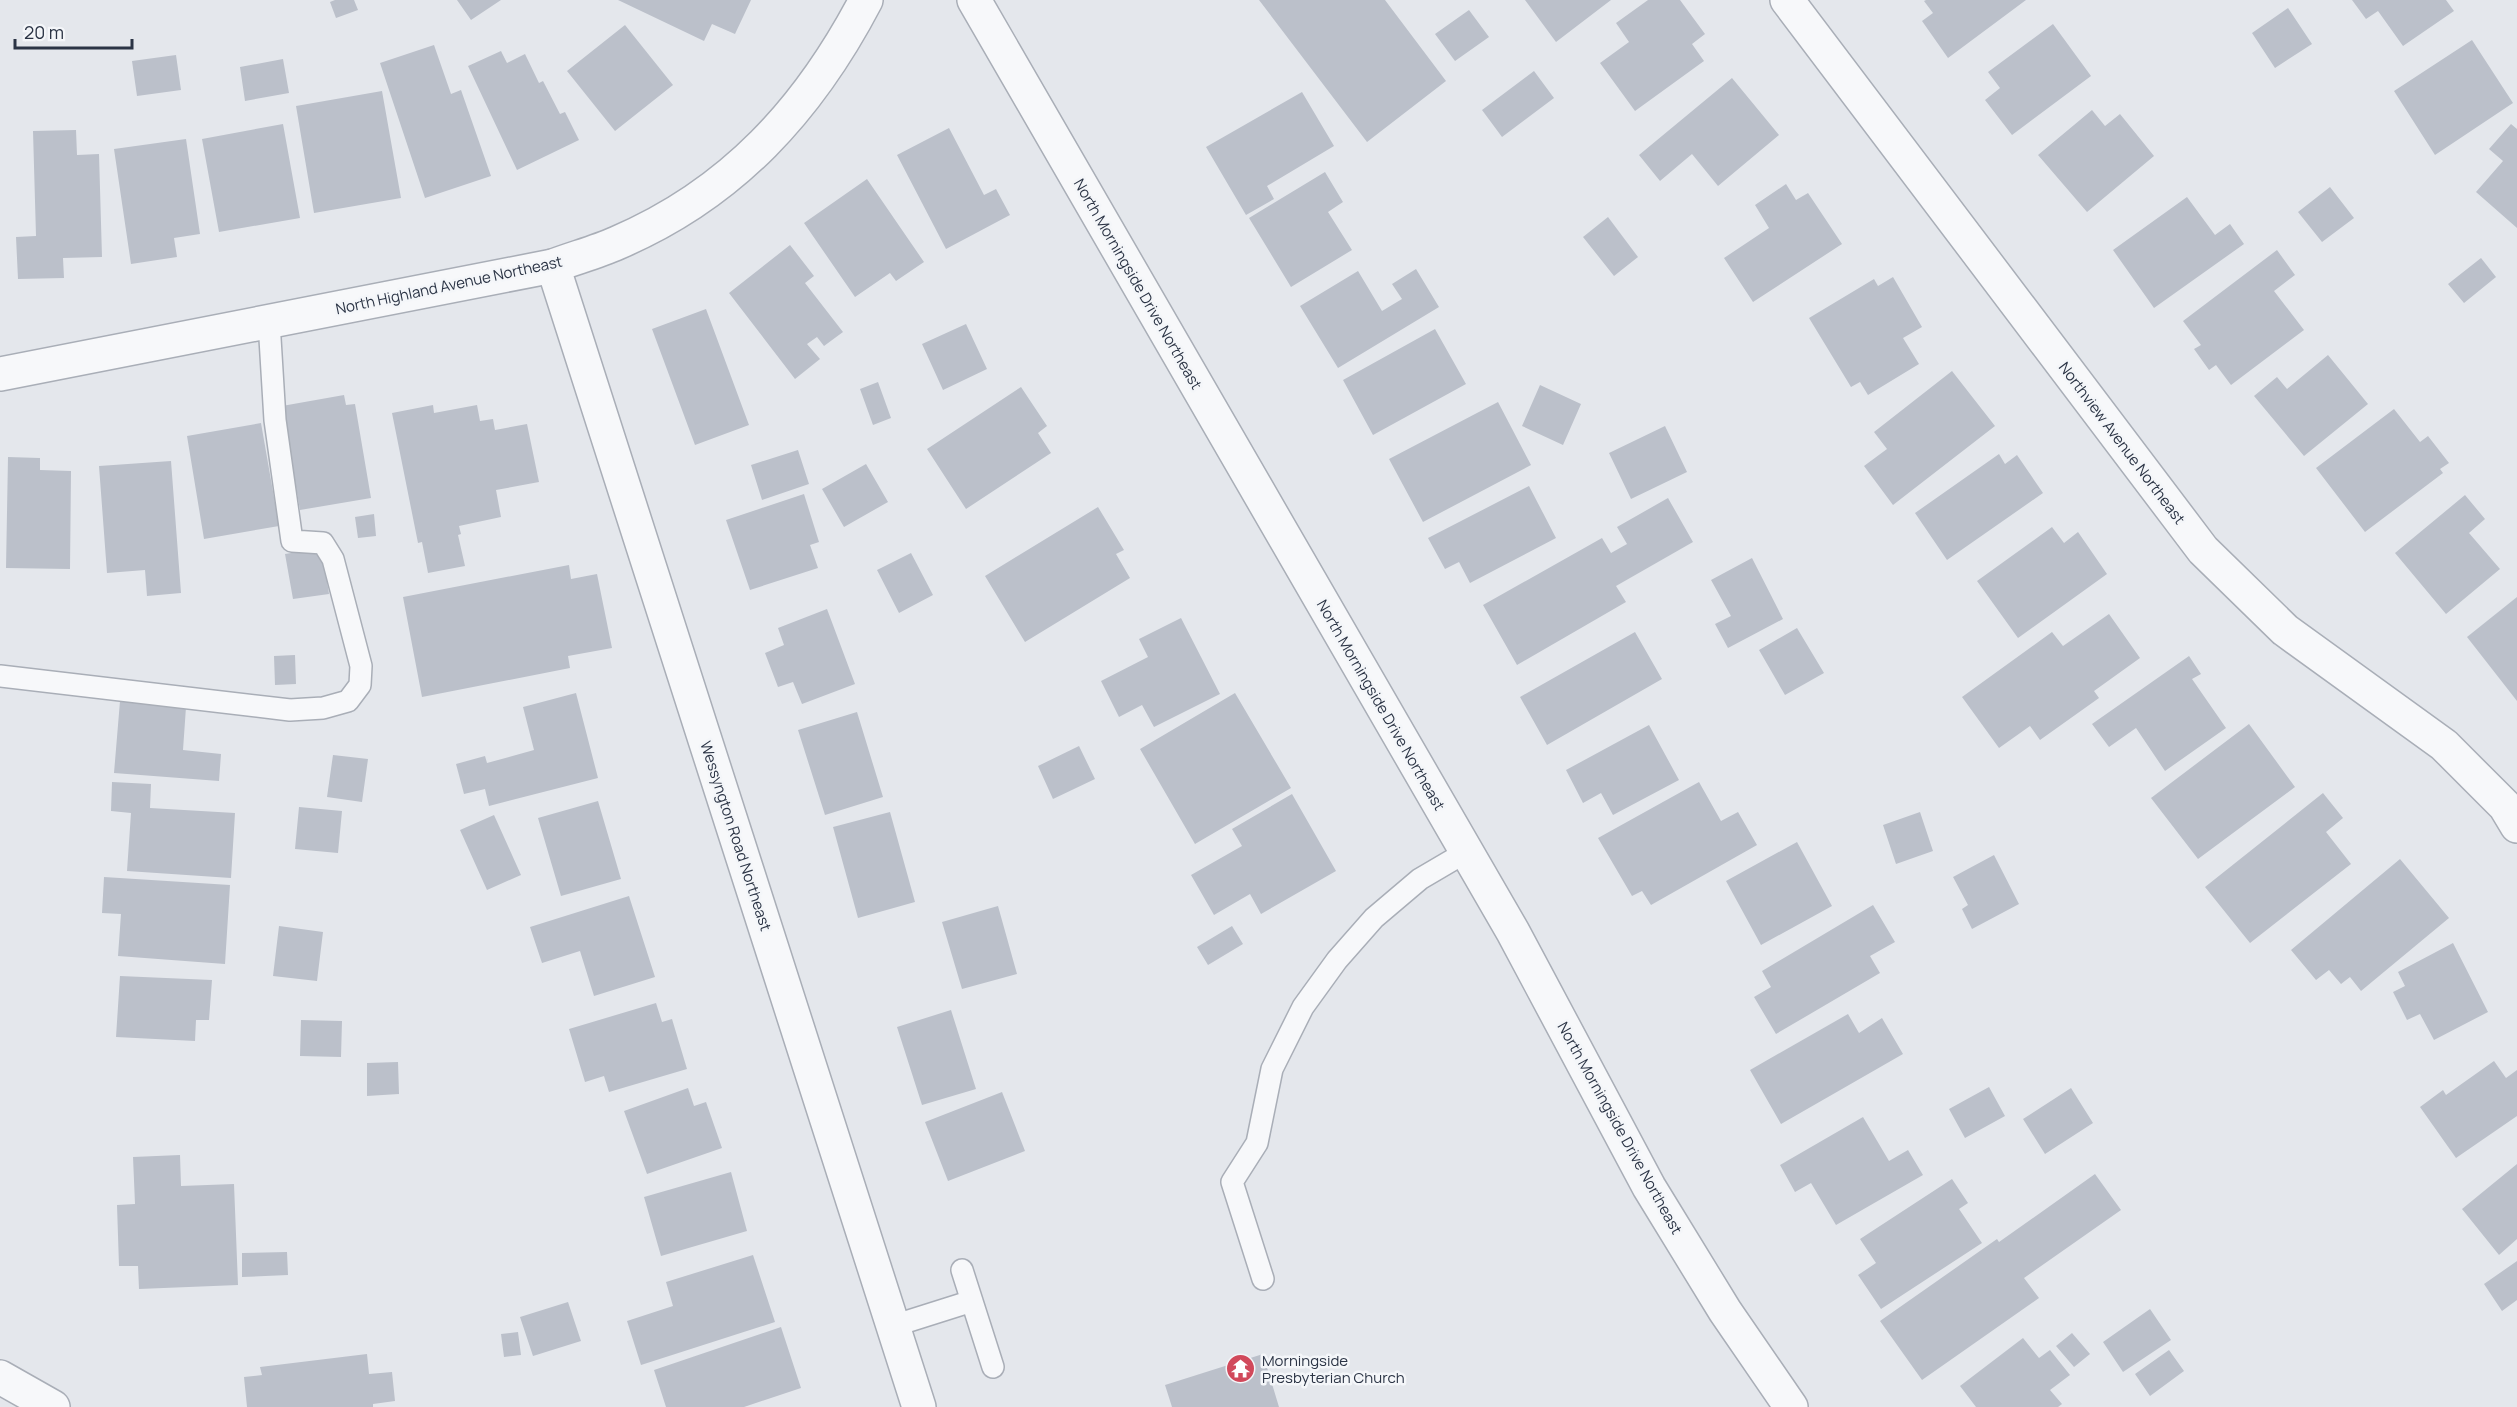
<svg xmlns="http://www.w3.org/2000/svg" width="2517" height="1407" font-family="Manrope,sans-serif">
<style>
.building{fill:#bbc0ca}
.lines{fill:none;stroke-linecap:round;stroke-linejoin:round}
.service-casing{stroke:#a9aeb7;stroke-width:24}
.minor-casing{stroke:#a9aeb7;stroke-width:36}
.tertiary-casing{stroke:#a9aeb7;stroke-width:36}
.service{stroke:#f7f8fa;stroke-width:21}
.minor{stroke:#f7f8fa;stroke-width:33}
.tertiary{stroke:#f7f8fa;stroke-width:33}
.labels{text-anchor:middle;dominant-baseline:central;stroke-width:5;stroke-linejoin:round;paint-order:stroke}
.street-label{font-size:15px;fill:#2b3445;stroke:#f4f6f9}
.poi-label{font-size:15px;fill:#2b3445;stroke:#f4f6f9;text-anchor:start}
</style>
<rect width="100%" height="100%" fill="#e4e7ec"/>
<path class="building" d="M335,0H354L358,10L336,18L330,2Z
M457,0H501L471,20Z
M618,0H751L735,34L712,24L704,41Z
M1259,0H1385L1446,81L1367,142Z
M1525,0H1611L1556,42Z
M1648,0H1680L1705,34L1692,44L1704,61L1635,111L1600,63L1629,42L1616,23Z
M1926,0H2026L1948,58L1922,21L1933,13L1924,1Z
M2352,0H2446L2454,11L2403,46L2378,11L2366,19Z
M2288,8L2312,44L2275,68L2252,33Z
M1469,10L1489,37L1455,61L1435,34Z
M2053,24L2091,76L2012,135L1985,100L2000,88L1988,72Z
M625,25L673,85L615,131L567,71Z
M2472,40L2513,103L2435,155L2394,91Z
M434,45L451,94L461,90L491,176L425,198L380,63Z
M501,51L507,63L525,54L539,83L543,81L560,114L565,112L579,140L517,170L468,66Z
M176,55L181,90L137,96L132,61Z
M283,59L289,93L245,101L240,67Z
M1534,71L1554,98L1502,137L1482,110Z
M1732,78L1779,135L1718,186L1692,154L1660,181L1639,155Z
M382,91L401,198L314,213L296,106Z
M1302,92L1334,146L1267,186L1274,199L1246,215L1206,147Z
M2092,110L2105,126L2120,114L2154,156L2087,212L2038,155Z
M283,124L300,218L219,232L202,139Z
M2511,124L2517,129V228L2476,192L2503,161L2489,149Z
M949,128L984,195L996,189L1010,215L946,249L897,155Z
M76,130L77,155L99,154L102,257L63,258L64,278L18,279L16,237L36,236L33,131Z
M186,139L200,234L174,238L177,257L131,264L114,149Z
M1325,172L1343,202L1328,212L1352,250L1291,287L1249,218Z
M867,179L924,262L896,281L890,273L855,297L804,223Z
M1786,184L1796,200L1808,193L1842,244L1753,302L1724,258L1769,228L1755,205Z
M2330,187L2354,218L2322,242L2298,212Z
M2187,197L2215,235L2230,224L2244,244L2154,308L2113,250Z
M1608,217L1638,257L1614,276L1583,237Z
M790,245L814,276L805,283L843,332L824,346L817,337L807,344L820,359L795,379L729,293Z
M2277,250L2295,275L2274,291L2304,330L2231,385L2216,365L2209,370L2194,349L2201,345L2183,321Z
M2481,258L2496,277L2464,303L2448,284Z
M1416,269L1439,307L1338,368L1300,306L1358,271L1382,311L1402,299L1392,284Z
M1893,277L1922,327L1903,338L1919,364L1868,395L1860,382L1851,387L1809,318L1874,279L1878,286Z
M706,309L749,425L695,445L652,329Z
M966,324L987,369L943,390L922,344Z
M1435,329L1466,384L1373,435L1343,380Z
M2328,355L2368,404L2304,456L2254,396L2277,377L2287,389Z
M1952,371L1995,426L1893,505L1864,466L1887,449L1874,432Z
M878,382L891,418L873,425L860,389Z
M1540,385L1581,404L1563,445L1522,426Z
M1021,387L1047,426L1038,433L1051,453L966,509L927,449Z
M344,395L346,405L355,404L371,498L300,510L282,406Z
M1498,402L1531,465L1423,522L1389,459Z
M433,405L434,413L477,405L480,421L493,419L495,430L527,424L539,482L496,490L501,517L459,526L461,534L458,535L465,566L428,573L422,542L418,543L392,413Z
M2394,409L2420,442L2428,436L2449,463L2440,469L2443,473L2365,532L2316,468Z
M261,423L279,526L204,539L187,436Z
M1665,426L1687,472L1631,499L1609,453Z
M798,450L809,484L762,500L751,465Z
M1999,454L2005,464L2017,455L2043,493L1947,560L1915,513Z
M8,457L40,458V470L71,471L70,569L6,568Z
M171,461L181,593L147,596L145,570L107,573L99,466Z
M866,464L888,502L844,527L822,489Z
M1529,486L1556,538L1470,583L1459,562L1445,569L1428,538Z
M804,494L819,542L810,545L818,568L750,590L726,520Z
M2465,495L2485,519L2469,533L2500,569L2446,614L2395,553Z
M1668,498L1693,542L1616,586L1626,602L1517,665L1483,605L1602,538L1611,553L1627,544L1617,527Z
M1098,507L1124,550L1116,554L1130,578L1025,642L985,576Z
M374,514L376,536L358,538L355,517Z
M2052,527L2064,543L2078,532L2107,574L2018,638L1977,581Z
M322,548L329,594L293,599L285,554Z
M911,553L933,595L899,613L877,570Z
M1752,558L1783,619L1728,648L1715,624L1731,616L1711,580Z
M569,565L571,579L597,574L612,648L568,656L570,668L422,697L403,597Z
M2517,597V701L2467,637Z
M827,609L855,684L802,704L793,682L778,687L765,653L784,645L778,628Z
M2109,614L2140,658L2094,691L2099,698L2040,740L2030,726L1999,748L1962,697L2052,632L2063,646Z
M1181,618L1220,694L1154,727L1142,705L1119,717L1101,681L1148,657L1139,639Z
M1797,628L1824,673L1785,695L1759,650Z
M1635,632L1662,679L1547,745L1520,697Z
M295,655L296,684L275,685L274,656Z
M2189,656L2201,674L2192,679L2226,728L2165,771L2136,728L2109,747L2092,724Z
M576,693L598,778L489,806L485,789L464,794L456,764L485,756L487,763L534,750L523,707Z
M1235,693L1291,788L1195,844L1140,749Z
M120,701L186,707L183,750L221,754L219,781L114,773Z
M857,712L883,797L825,815L798,730Z
M2249,724L2295,787L2198,859L2151,798Z
M1649,725L1679,780L1613,815L1601,793L1583,803L1566,770Z
M1079,746L1095,779L1053,799L1038,766Z
M333,755L368,759L362,802L327,797Z
M112,782L151,784L150,808L235,813L231,878L127,871L131,813L111,811Z
M1699,782L1721,821L1738,812L1757,845L1651,905L1642,891L1632,896L1598,838Z
M2323,793L2343,818L2326,832L2351,864L2250,943L2205,887Z
M1292,794L1336,871L1261,914L1250,894L1214,915L1191,875L1242,846L1232,829Z
M598,801L621,879L561,896L538,818Z
M299,807L342,811L338,853L295,849Z
M890,812L915,902L858,918L833,827Z
M1920,812L1933,851L1896,864L1883,825Z
M494,815L521,875L487,890L460,830Z
M1797,842L1832,906L1761,945L1726,881Z
M1994,855L2019,904L1972,929L1962,909L1968,905L1953,877Z
M2400,859L2449,918L2361,991L2350,977L2341,984L2329,970L2316,980L2291,950Z
M104,877L230,885L225,964L118,956L121,914L102,913Z
M629,896L655,977L594,996L580,951L542,963L530,927Z
M1873,905L1895,942L1870,956L1880,973L1776,1034L1754,997L1771,987L1762,971Z
M998,906L1017,974L962,989L942,922Z
M279,926L323,932L317,981L273,976Z
M1232,926L1243,944L1208,965L1197,947Z
M2453,943L2488,1012L2434,1040L2420,1014L2407,1020L2393,992L2405,986L2398,972Z
M120,976L212,980L209,1020H196L195,1041L116,1037Z
M656,1003L662,1022L672,1019L687,1069L609,1092L604,1076L585,1082L569,1029Z
M951,1010L976,1089L922,1105L897,1027Z
M1848,1014L1859,1033L1882,1018L1903,1054L1781,1124L1750,1070Z
M301,1020L342,1021L341,1057L300,1056Z
M2494,1061L2506,1078L2517,1070V1116L2456,1158L2420,1107L2443,1090L2446,1095Z
M398,1062L399,1094L367,1096V1063Z
M1989,1087L2005,1116L1965,1138L1949,1109Z
M688,1088L694,1106L706,1102L722,1148L647,1174L624,1111Z
M2071,1088L2093,1123L2045,1154L2023,1119Z
M1002,1092L1025,1151L948,1181L925,1122Z
M1863,1117L1889,1161L1908,1150L1923,1175L1836,1225L1811,1183L1795,1192L1780,1165Z
M180,1155L181,1186L234,1184L238,1285L139,1289L138,1266H119L117,1205L135,1204L133,1157Z
M2517,1164V1239L2499,1255L2462,1209Z
M731,1172L747,1231L661,1256L644,1197Z
M2095,1174L2121,1210L2024,1278L2039,1298L1922,1380L1880,1321L1997,1239L1999,1242Z
M1952,1179L1968,1203L1959,1209L1982,1243L1881,1309L1858,1275L1876,1263L1860,1239Z
M287,1252L288,1275L242,1277V1253Z
M753,1255L775,1322L641,1365L627,1321L673,1306L666,1282Z
M2517,1261V1300L2502,1311L2484,1284Z
M568,1302L581,1341L533,1356L520,1317Z
M2150,1309L2171,1340L2123,1372L2103,1342Z
M781,1327L801,1388L744,1407H666L654,1370Z
M518,1332L521,1355L504,1357L501,1334Z
M2072,1333L2090,1354L2074,1367L2056,1346Z
M2023,1338L2039,1358L2050,1350L2070,1375L2050,1390L2062,1404L2058,1407H1976L1960,1386Z
M2169,1350L2184,1371L2150,1396L2135,1374Z
M367,1354L369,1374L392,1372L395,1401L373,1404V1407H247L244,1377L262,1375L260,1367Z
M1263,1354L1279,1407H1172L1165,1385Z"/>
<g class="lines">
<defs>
<path id="service" d="M0,676L290,710L323,708L348,701L360,685L361,666L333,559L323,543L292,541L275,420L269,322
M962,1270L993,1367
M1263,1279L1232,1182L1257,1143L1272,1069L1303,1007L1337,960L1374,918L1420,879L1466,852
M893,1326L972,1301"/>
<path id="minor" d="M974,0L1513,932L1649,1187L1725,1311L1791,1407
M1787,0L2203,550L2285,630L2444,745L2505,806L2517,826
M553,266L919,1407
M0,1377L53,1407"/>
<path id="tertiary" d="M0,374L553,266C574,258 597,252 617,243C732,194 809,109 866,0"/>
</defs>
<use href="#service" class="service-casing"/>
<use href="#minor" class="minor-casing"/>
<use href="#tertiary" class="tertiary-casing"/>
<use href="#service" class="service"/>
<use href="#minor" class="minor"/>
<use href="#tertiary" class="tertiary"/>
</g>
<defs>
<symbol id="temple-disc" viewBox="-11 -11 22 22"><circle r="9.5" fill="#d1495b" stroke="#f4f6f9"/><path d="M0-6L5-2H3V0L6.5 2.5H4V6H1.5V3h-3V6H-4V2.5H-6.5L-3 0V-2H-5Z" fill="#fff"/></symbol>
</defs>
<g fill-rule="evenodd">
<use href="#temple-disc" x="1224" y="1352" width="33" height="33"/>
</g>
<g class="labels">
<g class="street-label">
<text transform="translate(1138 284) rotate(60)">North Morningside Drive Northeast</text>
<text transform="translate(449 285) rotate(-12)">North Highland Avenue Northeast</text>
<text transform="translate(2122 443) rotate(53)">Northview Avenue Northeast</text>
<text transform="translate(1381 705) rotate(60)">North Morningside Drive Northeast</text>
<text transform="translate(736 836) rotate(72)">Wessyngton Road Northeast</text>
<text transform="translate(1620 1128) rotate(61)">North Morningside Drive Northeast</text>
</g>
<g class="poi-label">
<text x="1262" y="1360">Morningside<tspan x="1262" dy="17">Presbyterian Church</tspan></text>
</g>
</g>
<path d="M15 39v9h117v-9" fill="none" stroke="#2b3445" stroke-width="3"/>
<text x="24" y="39" font-size="18" fill="#2b3445" stroke="#f4f6f9" stroke-width="4.5" paint-order="stroke">20 m</text>
</svg>
